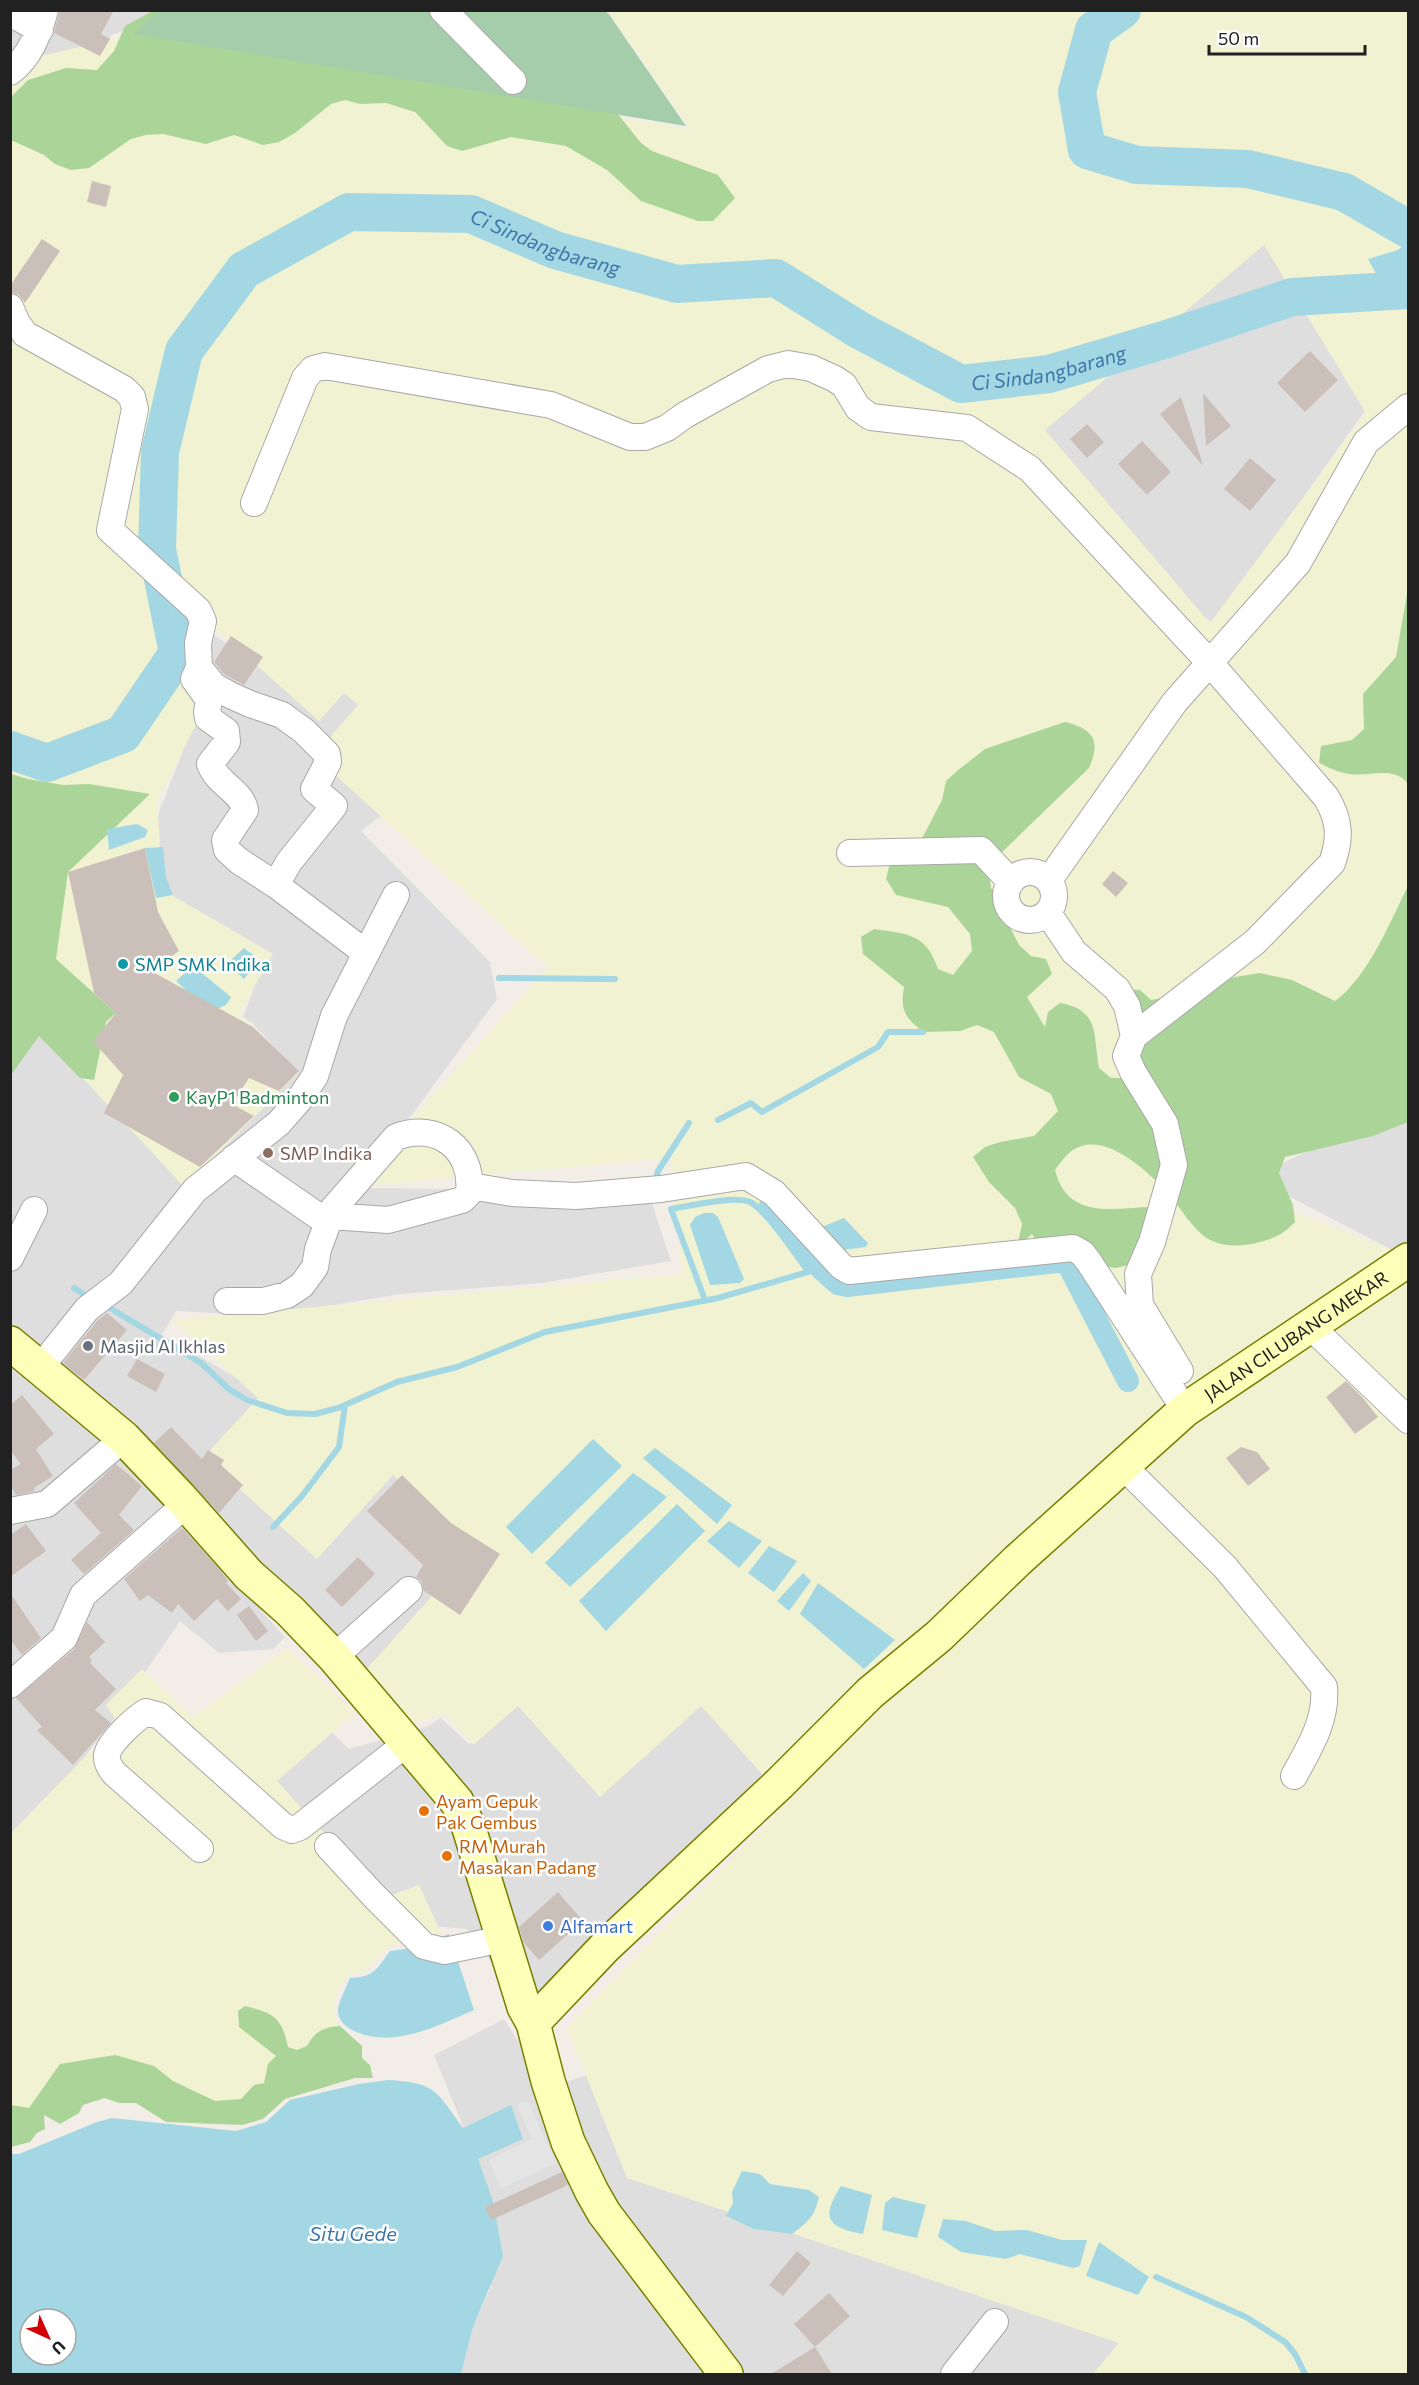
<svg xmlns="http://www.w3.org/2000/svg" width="1419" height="2385" font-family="Commissioner,sans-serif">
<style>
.residential{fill:#dfdede}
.farmland{fill:#f1f2d1;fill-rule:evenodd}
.forest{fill:#abd598}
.cemetery{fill:#a5cdaa}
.parking{fill:#e5e5e5}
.water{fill:#a3d7e3;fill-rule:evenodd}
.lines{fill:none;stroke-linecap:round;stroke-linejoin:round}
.stream{stroke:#a3d7e3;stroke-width:6}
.canal{stroke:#a3d7e3;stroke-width:22}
.river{stroke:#a3d7e3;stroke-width:38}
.building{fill:#cbc0b9}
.street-casing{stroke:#a8a8a8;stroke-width:28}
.secondary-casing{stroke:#768000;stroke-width:36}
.street{stroke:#fff;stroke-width:26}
.secondary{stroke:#fdffb8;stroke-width:33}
.culture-dot{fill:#0f9aa8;stroke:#fff;stroke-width:2}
.leisure-dot{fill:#2e9e5b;stroke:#fff;stroke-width:2}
.education-dot{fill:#8d6e63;stroke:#fff;stroke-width:2}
.worship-dot{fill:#6b7280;stroke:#fff;stroke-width:2}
.food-dot{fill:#e8710a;stroke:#fff;stroke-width:2}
.shop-dot{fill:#3f7fe0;stroke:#fff;stroke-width:2}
.labels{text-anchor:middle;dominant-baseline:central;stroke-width:5;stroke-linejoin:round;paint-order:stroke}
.culture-label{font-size:18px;fill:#0d838f;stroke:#fff;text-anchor:start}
.leisure-label{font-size:18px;fill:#27864d;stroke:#fff;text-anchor:start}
.education-label{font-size:18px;fill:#785e54;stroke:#fff;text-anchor:start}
.street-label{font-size:18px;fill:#212121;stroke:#fff}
.worship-label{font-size:18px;fill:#5b616d;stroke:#fff;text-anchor:start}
.food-label{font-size:18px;fill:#c56008;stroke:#fff;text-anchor:start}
.shop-label{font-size:18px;fill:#366cbe;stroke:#fff;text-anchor:start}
.water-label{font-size:20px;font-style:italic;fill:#3d77aa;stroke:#fff}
</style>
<rect width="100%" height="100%" fill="#f2eee7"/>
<path class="residential" d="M11,11H159L149,20L112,35L98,57L11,76Z
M1263,239L1367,408L1213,624L987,429Z
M214,635L317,700L353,662L389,810L361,831L490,962L497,999L358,1188L648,1191L671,1261L542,1283L401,1294L267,1316L176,1311L162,1335L279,1402L392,1452L500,1554L365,1688L211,1555L285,1637L273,1649L219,1653L180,1621L111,1723L11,1852V1037L38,1031L183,1184L298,1072L252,1023L243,1017L267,955L166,893L145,848L204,697L184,680Z
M1408,1101V1258L1253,1178Z
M706,1681L804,1780L538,2026L467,1929L374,1921L270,1781L330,1731L349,1749L428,1726L441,1718L469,1744L519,1702Z
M504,2019L548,2088L589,2074L1119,2343L1093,2374H461L473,2327L491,2287L493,2201L434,2055Z"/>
<path class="farmland" d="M608,11H1408V730L1293,669L1408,732V1076L1380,1110L1231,1187L1408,1256V2374H1093L1119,2343L627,2178L567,2028L787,1802L701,1706L600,1797L518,1706L473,1745L446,1714L389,1729L347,1691L474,1549L393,1475L317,1559L204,1457L258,1398L172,1320L682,1274L671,1158L351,1187L548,967L314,756L358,705L344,693L319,721L214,627L167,681L177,678L207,703L157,801L163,890L273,954L239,1014L299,1072L184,1187L39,1030L11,1039L10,737L13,736L10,734V78L32,58L132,35L692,130ZM1264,245L1366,413L1210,623L1045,430Z
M287,1648L355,1713L277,1781L368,1881L378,1900L419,1885L441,1933L407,1943L389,1946L365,1971L348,1975L340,1986L334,2003L335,2019L348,2055L294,2086L253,2114L83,2095L11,2132L10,1834L118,1723L106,1705L142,1669L193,1717Z"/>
<path class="forest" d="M151,12H166L193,44L224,25L613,108L641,143L652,151L718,175L735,198L713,221H698L641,201L607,170L566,146L511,137L462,151L447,146L415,112L386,103L360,104L345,100L331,104L295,133L279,142L263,145L234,135L206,144L163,134L146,135L131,139L89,168L71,170L55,164L44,155L11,140V97L28,80L66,68L97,70L114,51L125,26Z
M1408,588V784C1394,765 1370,777 1350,774C1339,773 1330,768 1319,763L1321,746L1352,740L1364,729L1363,694L1396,657Z
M1065,722C1094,729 1101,741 1089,768L998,856L989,871L991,888L1002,899L1004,915L1019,945L1031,956L1046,959L1052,974L1027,997L1045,1027L1048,1012L1060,1003C1100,1010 1093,1034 1099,1068L1111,1078H1127L1123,989L1140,990L1151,1000L1184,994L1229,978L1260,973L1292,980L1335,1001C1368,977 1390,922 1408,886V1122L1373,1136L1285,1157L1279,1173L1293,1205L1295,1222C1282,1235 1277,1237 1260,1242C1244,1246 1226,1248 1210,1240C1190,1228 1180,1205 1164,1189C1146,1170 1110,1137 1082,1146C1070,1149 1062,1160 1055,1170C1067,1218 1109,1209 1148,1207L1159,1218L1134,1264L1115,1268L1097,1265L1072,1273L1067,1263L1047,1258L1032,1234L1017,1248L1022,1224L1015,1208L989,1182L973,1157L985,1147L1000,1142L1034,1136L1058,1111L1051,1094L1019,1077L994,1032L977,1025L960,1031L923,1032C905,1017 900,1011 904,987L863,954L861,937L874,929C907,934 926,933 938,969L953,975L972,951L970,934L948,907L896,895L886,879L890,863L918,846L942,800L946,781L957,771L985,749Z
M11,774L28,779L63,785L89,784L150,794L68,872L56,959L116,1013L106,1022L94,1080L80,1078L39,1036L11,1075Z
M245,2006C274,2013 282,2018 288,2047L297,2050L307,2046C315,2031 324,2027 340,2026L362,2046V2058L370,2065L373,2078H355L285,2099L263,2119L242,2125L166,2122L136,2103H119L105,2098L83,2105L79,2113L60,2124L44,2115L45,2129L37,2133L30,2142L11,2147V2105L29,2108L60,2064L115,2055L154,2066L173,2081L215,2101L241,2099L254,2085L264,2083L268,2064L276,2056L239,2027L238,2011Z"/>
<path class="cemetery" d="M159,10L603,11L608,13L686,126L133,34Z"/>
<path class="parking" d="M528,2101L556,2163L501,2188L489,2160L532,2139L517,2105Z"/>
<path class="water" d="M1408,242V280L1398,282L1378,277L1368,259L1398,250Z
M137,824L148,830L145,837L109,850L107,829Z
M163,847L166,877L173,895L156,898L145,848Z
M244,948L256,957L251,970L244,979L230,966L232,959Z
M193,966L231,997L226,1005L210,1012L176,981Z
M704,1213H713L718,1217L744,1279L740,1283L710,1285L690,1225L695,1217Z
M844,1218L868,1243L866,1247L828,1252L814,1230Z
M593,1439L622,1466L532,1554L506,1527Z
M655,1448L732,1505L717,1524L643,1458Z
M633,1473L667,1497L570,1587L545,1563Z
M677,1504L705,1531L606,1631L579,1601Z
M729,1521L762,1541L739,1568L707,1541Z
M769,1546L797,1561L774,1592L748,1573Z
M803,1573L811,1581L789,1611L777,1601Z
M818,1583L895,1640L864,1669L800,1614Z
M449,1934L474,2010C437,2026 391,2050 352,2030C344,2026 337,2018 338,2009C340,1999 346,1988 350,1978C374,1977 376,1970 390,1951L412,1948Z
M388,2080C436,2083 436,2090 463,2128L511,2105L523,2139L478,2159L493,2201L503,2256L473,2327L461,2374H11V2154H19L97,2122L112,2118L236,2131L266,2122L290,2100L359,2084ZM30,2319H66V2355H30Z
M742,2171L760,2174L770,2184L809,2190L819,2197C815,2216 807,2223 792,2234L754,2229L726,2216L733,2203L732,2192Z
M841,2186L872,2195L863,2234C828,2228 820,2218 841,2186Z
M893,2197L926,2205L917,2238L882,2230L885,2203Z
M943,2219L966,2221L995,2231L1027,2230L1062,2240H1087L1080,2266L1073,2268L1020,2254L1006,2259L961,2252L938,2237Z
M1099,2242L1149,2277L1138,2295L1086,2276Z"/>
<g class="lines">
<path class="stream" d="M499,978L615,979
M718,1120L751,1103L762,1112L878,1047L888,1032H923
M659,1182L656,1178L658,1171L689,1123
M74,1288L90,1298
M705,1300L671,1209C689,1206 735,1195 750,1202C766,1210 796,1255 808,1271
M105,1305L201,1363L230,1390L247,1400L287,1413L315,1414L338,1408L397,1382L457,1367L545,1332L718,1298L832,1265
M273,1527L302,1496L339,1447L345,1405
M1156,2277L1246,2317L1285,2342L1295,2354L1305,2374"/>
<path class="canal" d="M770,1205L820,1268L838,1284L847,1286L1057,1262L1067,1263L1128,1381"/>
<g class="river">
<path d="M1122,10L1094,30L1077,92L1087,150L1137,165L1248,169L1344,192L1408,229"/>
<path id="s1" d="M10,750L47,763L123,734L178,653L157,549L160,452L184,351L244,270L349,212L471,214L555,250L677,284L776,278L859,330L961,384L1049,374L1167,339L1292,297L1408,290"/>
</g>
</g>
<path class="building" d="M60,10H114L101,34L110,39L100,56L54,33Z
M92,181L111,186L106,207L87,202Z
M42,239L60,251L25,303L19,295L10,292V286Z
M1310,351L1338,380L1305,412L1277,383Z
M1203,393L1231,426L1206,446Z
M1181,397L1203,465H1202L1160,414Z
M1087,424L1104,442L1087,458L1070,439Z
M1142,441L1171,472L1147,495L1118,464Z
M1250,458L1276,480L1250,511L1224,489Z
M231,636L263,657L244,685L224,674L214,662Z
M145,848L158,912L179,951L151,971L253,1027L299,1071L279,1091L249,1078L232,1104L254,1116L200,1167L104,1113L123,1075L93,1041L116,1013L94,993L68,872Z
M1113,871L1128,883L1116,897L1102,884Z
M107,1313L127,1330L84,1380L63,1363L98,1320Z
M137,1359L165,1374L156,1392L127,1376Z
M1346,1381L1363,1398L1378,1417L1355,1434L1326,1397Z
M22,1395L54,1434L36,1449L53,1476L34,1488L35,1491L16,1495L10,1484V1470L21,1464L10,1450V1405Z
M171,1427L202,1459L208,1450L224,1460L221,1465L243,1485L219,1513L154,1443Z
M1241,1447L1257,1452L1270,1469L1248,1486L1226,1458Z
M116,1464L142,1486L119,1515L134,1530L84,1574L71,1560L101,1533L74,1503Z
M402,1475L451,1523L500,1554L460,1615L424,1591L421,1580L416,1577L423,1565L367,1511Z
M26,1524L46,1551L10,1577V1535Z
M182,1528L220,1570L228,1581L226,1583L241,1599L228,1611L217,1599L194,1621L178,1604L172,1613L148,1595L140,1601L124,1579Z
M358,1557L375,1574L342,1607L325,1590Z
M10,1593L41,1638L22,1655L10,1639Z
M249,1606L268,1631L256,1641L237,1615Z
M87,1622L105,1642L89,1657L92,1660L90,1663L116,1689L95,1710L111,1723L73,1765L37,1730L42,1727L16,1698L74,1649Z
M558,1892L583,1921L539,1960L524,1943L519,1927Z
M562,2172L568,2184L564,2187L491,2220L485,2207Z
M797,2251L811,2263L783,2296L769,2285Z
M829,2293L850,2316L815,2347L794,2324Z
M815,2347L832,2374H771Z"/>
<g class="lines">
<defs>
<path id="street" d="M443,10L513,81
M10,13L40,30
M10,72C30,57 39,33 45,10
M10,307L17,323L25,334L124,389L132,397L135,409L110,530L198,610L203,621L198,643L199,668L194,679L209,700L207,712L208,718L226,731L227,742L210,764C218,785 242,791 245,810L225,840L227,850L239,861L276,885L366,953
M254,503L305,378L313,369L325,366L551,405L630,437H645L667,428L685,415L768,369L788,364L811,368L835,379L844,385L858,408L871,417L967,428L1030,469L1210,663L1326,797C1340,820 1341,838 1332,863L1255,942L1134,1036
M200,669L214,686L230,695L250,704L282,715L304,731L327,754L328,762L314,789L334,806L289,862L276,885
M850,853L981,850L1011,882
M1006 896a24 24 0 1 1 48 0a24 24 0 1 1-48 0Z
M1049,880L1174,703L1298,563L1366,442L1408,407
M1048,913L1074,952L1117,989L1127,1006L1134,1036L1126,1056L1133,1072L1165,1124L1174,1165L1152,1242L1138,1274L1140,1305L1180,1371
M234,1158L318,1216
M470,1186L512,1193L576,1196L661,1189L746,1176L774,1193L841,1266L849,1271L1073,1248L1082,1253L1089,1262L1185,1410
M10,1258L34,1210
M227,1301H263L287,1295L302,1285L315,1267L318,1249L333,1209L396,1137C437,1121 474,1149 469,1193L462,1200L388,1220L331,1216
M1310,1326L1408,1420
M39,1369L87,1309L121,1283L195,1190L279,1123L299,1100L315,1076L334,1016L396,895
M1122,1465L1225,1567L1324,1687C1327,1721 1309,1748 1294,1776
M10,1511L47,1504L124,1438
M334,1657L409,1590
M10,1685L64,1638L83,1595L186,1504
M328,1846L374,1896L424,1946L444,1951L503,1939
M200,1849L114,1773C110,1768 106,1762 107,1755C109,1742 135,1719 146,1712L160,1716L283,1826L292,1830L300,1827L407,1743
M954,2374L995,2322"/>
<g id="secondary">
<path d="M10,1343L124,1438L179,1496L249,1575L290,1611L334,1657L457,1802L468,1825L524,2007L533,2023L548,2081L568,2142L592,2192L604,2213L726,2374"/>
<path id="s2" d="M533,2023L605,1947L779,1784L870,1693L939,1636L1018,1560L1185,1410L1408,1260"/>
</g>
</defs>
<use href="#street" class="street-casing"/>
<use href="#secondary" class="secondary-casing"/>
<use href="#street" class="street"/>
<use href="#secondary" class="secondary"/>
</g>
<circle class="culture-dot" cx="123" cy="964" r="6"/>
<circle class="leisure-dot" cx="174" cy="1097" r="6"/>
<circle class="education-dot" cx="268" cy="1153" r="6"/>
<circle class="worship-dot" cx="88" cy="1346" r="6"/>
<g class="food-dot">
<circle cx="424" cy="1811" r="6"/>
<circle cx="447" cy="1856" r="6"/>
</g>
<circle class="shop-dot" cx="548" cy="1926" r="6"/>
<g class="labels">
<g class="culture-label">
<text x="135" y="964">SMP SMK Indika</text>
</g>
<g class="leisure-label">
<text x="186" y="1097">KayP1 Badminton</text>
</g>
<g class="education-label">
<text x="280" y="1153">SMP Indika</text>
</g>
<g class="street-label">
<text stroke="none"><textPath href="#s2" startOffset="1029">JALAN CILUBANG MEKAR</textPath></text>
</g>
<g class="worship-label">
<text x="100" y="1346">Masjid Al Ikhlas</text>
</g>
<g class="food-label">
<text x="436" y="1801">Ayam Gepuk<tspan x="436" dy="21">Pak Gembus</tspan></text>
<text x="459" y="1846">RM Murah<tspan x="459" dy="21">Masakan Padang</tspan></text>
</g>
<g class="shop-label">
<text x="560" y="1926">Alfamart</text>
</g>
<g class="water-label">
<text stroke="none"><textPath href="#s1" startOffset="948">Ci Sindangbarang</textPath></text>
<text stroke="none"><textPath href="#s1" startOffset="1488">Ci Sindangbarang</textPath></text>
<text x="353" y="2233">Situ Gede</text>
</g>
</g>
<rect width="1419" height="2385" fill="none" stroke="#212121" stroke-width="24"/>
<g transform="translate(48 2337) rotate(135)"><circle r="28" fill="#ffffff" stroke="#a6a6a6" stroke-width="1.5"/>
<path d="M0-4.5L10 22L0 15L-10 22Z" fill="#d20006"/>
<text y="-9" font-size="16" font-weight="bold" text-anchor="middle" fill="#212121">U</text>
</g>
<path d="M1209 45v9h156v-9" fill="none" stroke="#212121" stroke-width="3"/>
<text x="1218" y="45" font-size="18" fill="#212121" stroke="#ffffff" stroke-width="4.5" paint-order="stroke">50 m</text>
</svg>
